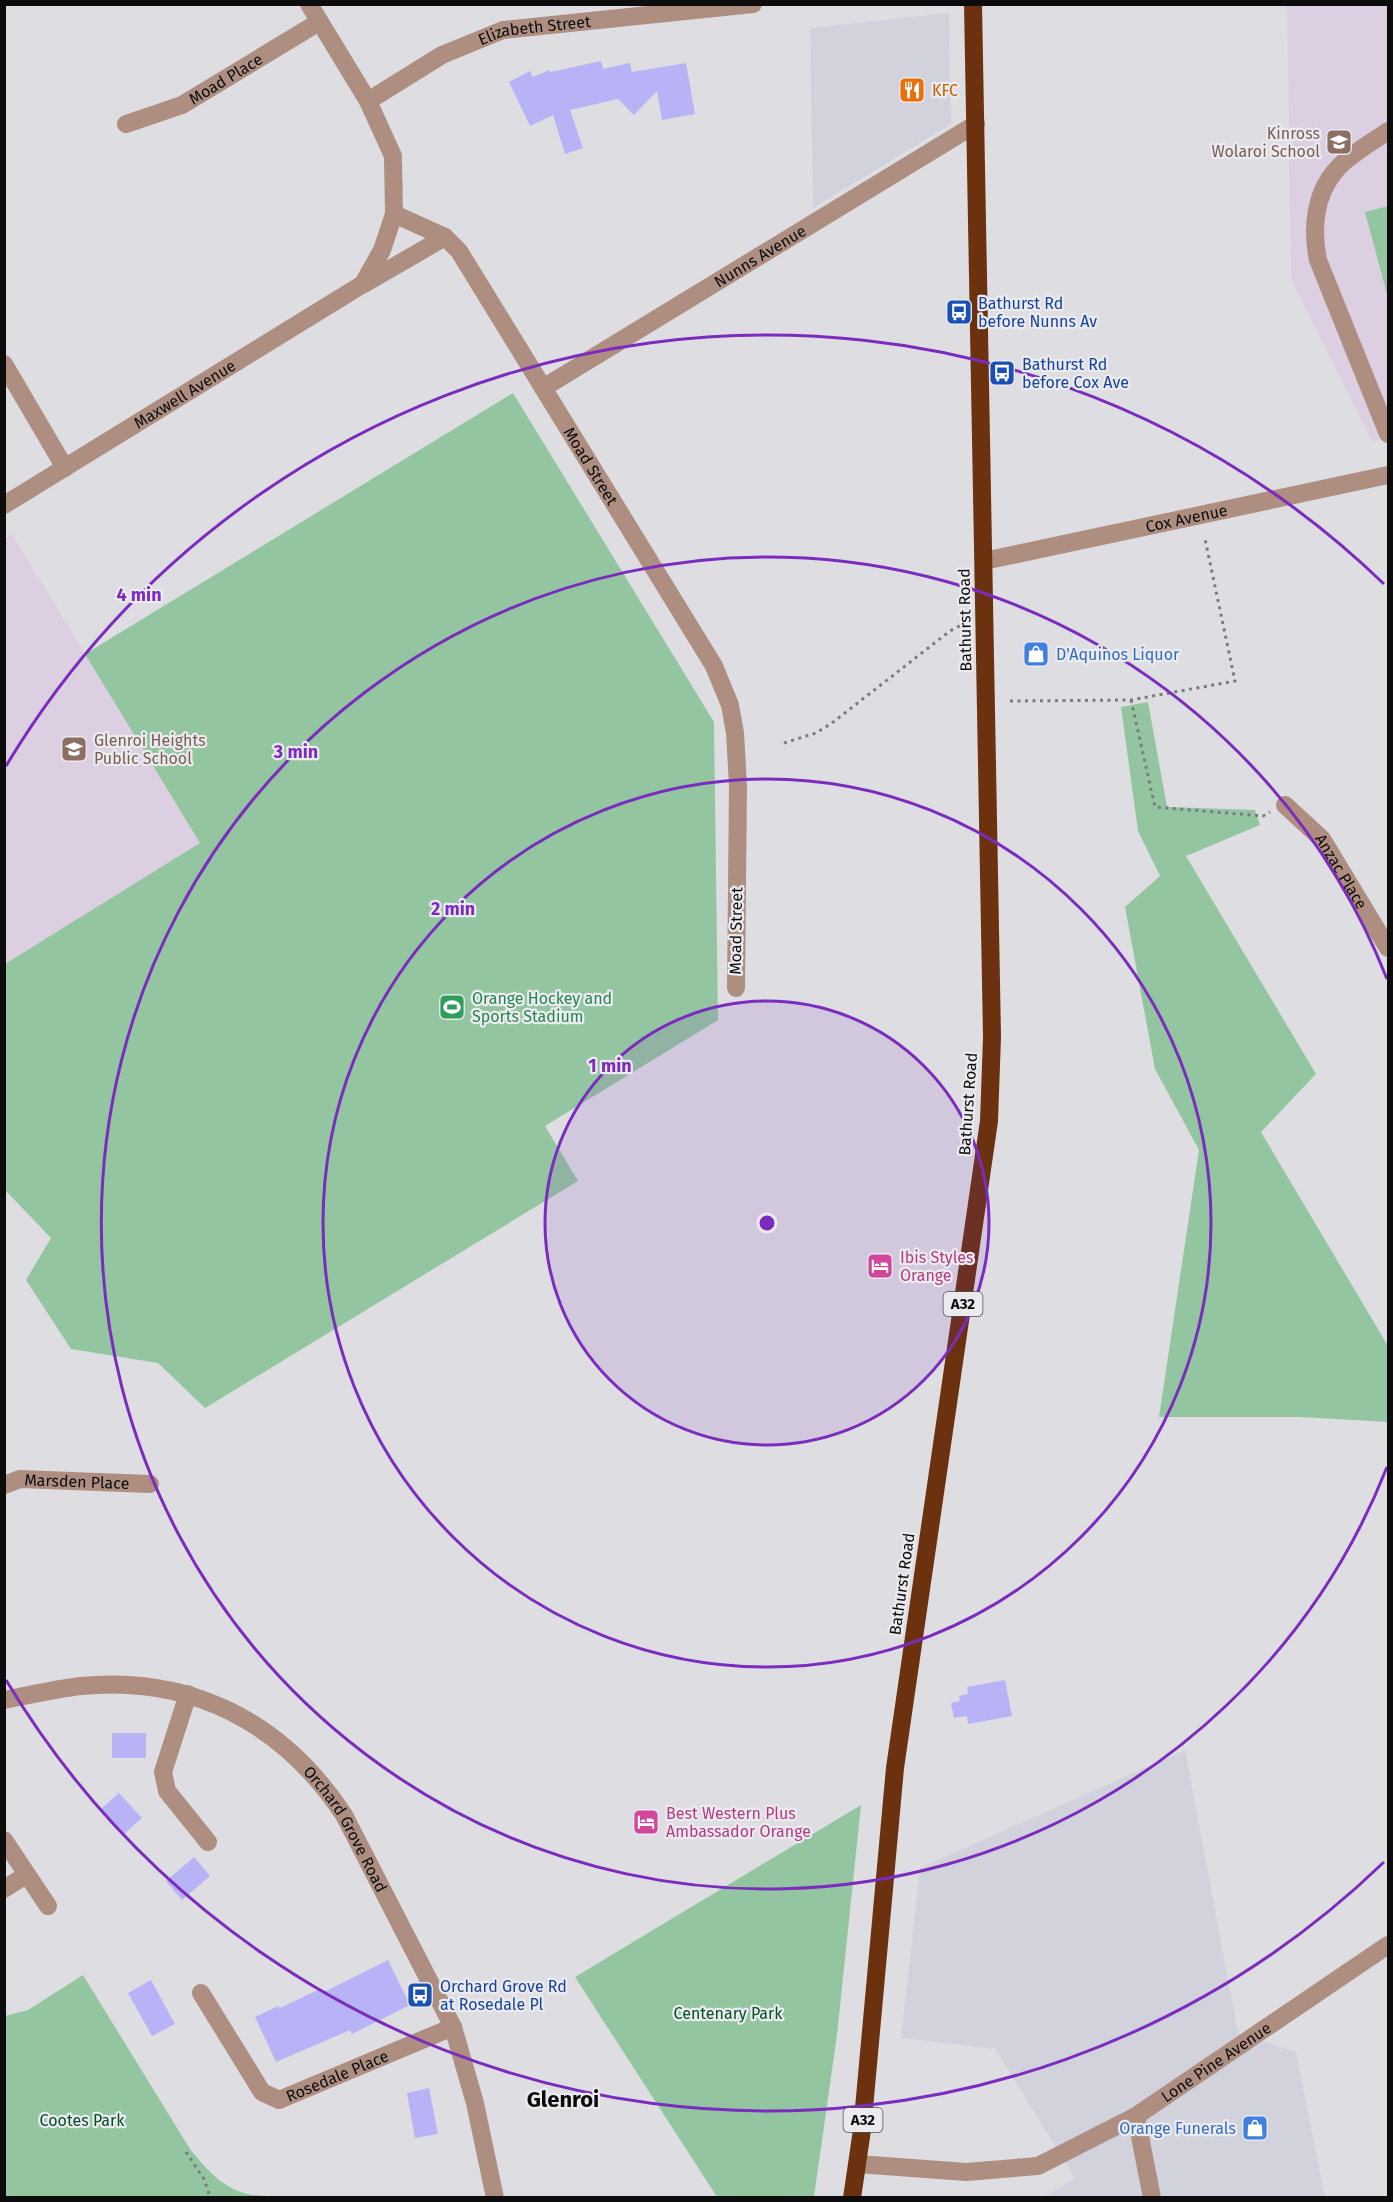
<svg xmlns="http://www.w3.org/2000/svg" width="1393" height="2202" font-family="'Fira Sans',sans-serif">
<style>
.built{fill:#d2d2dd}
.education{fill:#ddcfe2}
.green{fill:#93c6a0}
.building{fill:#b8b2f6}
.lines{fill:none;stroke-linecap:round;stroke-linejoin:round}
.path{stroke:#7b7b7e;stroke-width:3;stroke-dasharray:3 4.5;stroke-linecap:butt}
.minor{stroke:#ad8e80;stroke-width:18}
.highway{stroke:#6c320f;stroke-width:18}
.ring{fill:none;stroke:#7b2cbf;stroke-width:3}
.labels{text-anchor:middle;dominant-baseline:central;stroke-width:4.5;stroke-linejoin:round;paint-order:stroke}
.shield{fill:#ebebef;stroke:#4f4f51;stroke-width:1.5}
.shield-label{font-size:15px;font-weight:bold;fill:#0c0c0d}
.street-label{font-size:16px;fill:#0c0c0d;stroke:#ebebef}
.food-label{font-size:16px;fill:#c56008;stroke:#ebebef;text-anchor:start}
.education-label{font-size:16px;fill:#785e54;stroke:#ebebef;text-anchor:end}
.transit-label{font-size:16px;fill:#164399;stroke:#ebebef;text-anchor:start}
.shop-label{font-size:16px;fill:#366cbe;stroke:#ebebef;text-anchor:start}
.leisure-label{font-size:16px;fill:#27864d;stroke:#ebebef;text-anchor:start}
.hotel-label{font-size:16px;fill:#b23c85;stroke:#ebebef;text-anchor:start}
.park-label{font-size:16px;fill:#005026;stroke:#ebebef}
.district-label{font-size:22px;font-weight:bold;fill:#0c0c0d;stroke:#ebebef}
.centre{fill:#7b2cbf;stroke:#ebebef;stroke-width:3}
.ring-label{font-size:18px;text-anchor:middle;font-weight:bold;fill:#7b2cbf;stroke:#ebebef;stroke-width:4.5;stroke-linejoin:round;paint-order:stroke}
</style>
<rect width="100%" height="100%" fill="#dedee2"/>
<path class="built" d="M949,13L951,124L813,208L810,28Z
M1185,1750L1238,2033L1296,2052L1325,2197H1044L1075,2178L995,2049L901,2038L920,1868Z"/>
<path class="education" d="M1287,5H1388V438L1372,441L1291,279Z
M12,534L201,844L5,964L4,539Z"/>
<path class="green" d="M1388,206V298L1365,212Z
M513,393L714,722L718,1020L545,1126L578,1181L205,1408L158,1363L71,1349L26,1280L51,1238L5,1190V964L200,843L85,654Z
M1148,702L1167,807L1255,810L1260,825L1186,856L1316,1074L1261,1132L1388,1346V1422L1301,1417H1159L1199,1150L1155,1069L1125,907L1160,876L1138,831L1121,707Z
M861,1805L837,2035L814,2197H717L575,1977Z
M83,1975L190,2149C207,2170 225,2191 253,2195C262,2196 273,2196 281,2197H5V2016L28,2010Z"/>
<path class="building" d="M601,61L603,69L630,63L632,72L686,63L695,114L662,120L657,91L634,115L618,99L570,110L583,148L565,154L553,115L530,126L509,82L530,71L533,77L549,70L551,72Z
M1005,1680L1012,1716L968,1724L967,1716L954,1718L951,1703L960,1701L959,1696L968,1694L967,1687Z
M112,1733H146V1758H112Z
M119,1793L142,1818L124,1834L101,1809Z
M194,1857L210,1876L182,1900L166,1881Z
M388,1960L410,2005L352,2034L350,2030L276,2062L255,2017L278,2006L280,2008L320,1989L322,1993Z
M151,1980L175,2024L152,2036L128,1993Z
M429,2088L438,2134L415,2138L407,2093Z"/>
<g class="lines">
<path class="path" d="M1131,700L1155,807L1263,816L1270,812
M1010,701L1131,700L1235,681L1205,539
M784,743L816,733L832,723L950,631L965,623
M186,2152L204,2179L209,2194L205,2198"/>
<g class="minor">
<path id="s1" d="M309,4L368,101L393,156L394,214L445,237L459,251L714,666L730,705L735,733L738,785L736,988"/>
<path id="s2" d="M368,101L442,55L503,30L753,4"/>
<path id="s3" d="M126,124L182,105L319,22"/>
<path d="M1388,131C1371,143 1350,154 1336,170C1314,195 1312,230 1318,260L1388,434"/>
<path d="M364,284L445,237"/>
<path d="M4,364L65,468"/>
<path id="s4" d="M543,388L976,124"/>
<path id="s5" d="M4,505L363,284L382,250L394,214"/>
<path id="s6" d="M984,561L1388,475"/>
<path id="s7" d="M1285,805L1322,839L1388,948"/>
<path id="s8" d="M4,1485L20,1479L150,1484"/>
<path d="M188,1694L163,1772L167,1791L208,1842"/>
<path id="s9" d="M4,1700C30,1695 55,1689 81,1686C192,1675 283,1723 344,1815L453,2027L475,2103L495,2198"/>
<path d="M4,1840L48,1906"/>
<path d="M4,1889L26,1875"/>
<path id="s10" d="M201,1993L262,2092L279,2100L453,2027"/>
<path d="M1136,2116L1152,2198"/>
<path id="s11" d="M858,2164L966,2172L1038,2166L1136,2116L1388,1945"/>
</g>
<path class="highway" d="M852,2198L862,2130L895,1768L989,1121L992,1037L973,4"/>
</g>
<circle cx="767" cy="1223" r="222" fill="#7b2cbf" fill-opacity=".12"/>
<g class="ring">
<circle cx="767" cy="1223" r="222"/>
<circle cx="767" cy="1223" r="444"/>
<path d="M1387 1467A666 666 0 1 1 1387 979"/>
<path d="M1384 1862A888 888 0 0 1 6 1680M6 766A888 888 0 0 1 1384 584"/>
</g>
<defs>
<symbol id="restaurant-square" viewBox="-11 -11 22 22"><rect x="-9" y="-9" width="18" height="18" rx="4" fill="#e8710a" stroke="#ebebef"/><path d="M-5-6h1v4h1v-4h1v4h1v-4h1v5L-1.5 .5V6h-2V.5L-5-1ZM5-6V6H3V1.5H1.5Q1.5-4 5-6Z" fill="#fff"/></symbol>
<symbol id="school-square" viewBox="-11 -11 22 22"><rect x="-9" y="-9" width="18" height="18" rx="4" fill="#8d6e63" stroke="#ebebef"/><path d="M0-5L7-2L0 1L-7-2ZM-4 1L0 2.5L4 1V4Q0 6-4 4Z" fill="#fff"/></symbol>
<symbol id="bus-square" viewBox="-11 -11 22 22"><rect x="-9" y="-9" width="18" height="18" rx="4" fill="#1a4fb4" stroke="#ebebef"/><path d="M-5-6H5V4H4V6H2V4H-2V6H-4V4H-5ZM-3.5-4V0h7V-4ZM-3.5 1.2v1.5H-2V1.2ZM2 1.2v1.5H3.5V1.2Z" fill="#fff"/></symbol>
<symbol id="shop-square" viewBox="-11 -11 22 22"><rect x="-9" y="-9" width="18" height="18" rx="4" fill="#3f7fe0" stroke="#ebebef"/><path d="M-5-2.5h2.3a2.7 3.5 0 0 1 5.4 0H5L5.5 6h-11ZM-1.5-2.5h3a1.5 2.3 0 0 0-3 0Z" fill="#fff"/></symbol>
<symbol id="stadium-square" viewBox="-11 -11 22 22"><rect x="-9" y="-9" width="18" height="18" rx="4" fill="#2e9e5b" stroke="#ebebef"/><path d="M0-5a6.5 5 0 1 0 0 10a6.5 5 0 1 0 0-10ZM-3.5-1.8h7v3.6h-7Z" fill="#fff"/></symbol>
<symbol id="hotel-square" viewBox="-11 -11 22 22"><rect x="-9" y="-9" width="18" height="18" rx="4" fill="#d1479c" stroke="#ebebef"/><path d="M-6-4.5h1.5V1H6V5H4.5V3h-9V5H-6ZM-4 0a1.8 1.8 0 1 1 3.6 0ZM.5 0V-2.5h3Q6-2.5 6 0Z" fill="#fff"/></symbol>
</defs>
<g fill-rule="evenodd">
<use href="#restaurant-square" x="897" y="75" width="30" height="30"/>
<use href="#school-square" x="1324" y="127" width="30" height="30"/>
<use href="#bus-square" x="944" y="297" width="30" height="30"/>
<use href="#bus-square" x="987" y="358" width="30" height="30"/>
<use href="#shop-square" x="1021" y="639" width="30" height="30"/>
<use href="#school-square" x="59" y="734" width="30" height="30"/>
<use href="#stadium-square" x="437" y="992" width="30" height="30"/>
<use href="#hotel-square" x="865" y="1251" width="30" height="30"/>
<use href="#hotel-square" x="631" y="1807" width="30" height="30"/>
<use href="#bus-square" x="405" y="1980" width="30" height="30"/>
<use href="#shop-square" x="1240" y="2113" width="30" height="30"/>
</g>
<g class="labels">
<g class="shield">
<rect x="943.5" y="1292" width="39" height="24" rx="4.5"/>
<rect x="843.5" y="2108" width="39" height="24" rx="4.5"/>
</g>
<g class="shield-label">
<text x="963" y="1304">A32</text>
<text x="863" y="2120">A32</text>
</g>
<g class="street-label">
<text stroke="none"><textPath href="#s2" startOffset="184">Elizabeth Street</textPath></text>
<text stroke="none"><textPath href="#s3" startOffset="110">Moad Place</textPath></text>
<text stroke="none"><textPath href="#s4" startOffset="254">Nunns Avenue</textPath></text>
<text stroke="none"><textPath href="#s5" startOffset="212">Maxwell Avenue</textPath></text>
<text stroke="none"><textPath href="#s1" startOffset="560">Moad Street</textPath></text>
<text stroke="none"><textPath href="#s6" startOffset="207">Cox Avenue</textPath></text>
<text transform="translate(965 620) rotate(-91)">Bathurst Road</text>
<text stroke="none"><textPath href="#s7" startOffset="88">Anzac Place</textPath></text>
<text transform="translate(736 931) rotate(-89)">Moad Street</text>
<text transform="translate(968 1104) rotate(-86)">Bathurst Road</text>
<text stroke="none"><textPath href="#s8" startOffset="74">Marsden Place</textPath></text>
<text transform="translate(902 1584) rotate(-82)">Bathurst Road</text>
<text stroke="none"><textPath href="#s9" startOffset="400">Orchard Grove Road</textPath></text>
<text stroke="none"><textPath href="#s11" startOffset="387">Lone Pine Avenue</textPath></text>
<text stroke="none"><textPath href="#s10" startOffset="198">Rosedale Place</textPath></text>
</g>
<g class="food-label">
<text x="932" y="90">KFC</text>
</g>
<g class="education-label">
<text x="1320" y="133">Kinross<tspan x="1320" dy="18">Wolaroi School</tspan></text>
<text x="94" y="740" text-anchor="start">Glenroi Heights<tspan x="94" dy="18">Public School</tspan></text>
</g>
<g class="transit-label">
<text x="978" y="303">Bathurst Rd<tspan x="978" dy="18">before Nunns Av</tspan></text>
<text x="1022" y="364">Bathurst Rd<tspan x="1022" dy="18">before Cox Ave</tspan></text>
<text x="440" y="1986">Orchard Grove Rd<tspan x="440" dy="18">at Rosedale Pl</tspan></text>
</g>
<g class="shop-label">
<text x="1056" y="654">D'Aquinos Liquor</text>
<text x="1236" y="2128" text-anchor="end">Orange Funerals</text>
</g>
<g class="leisure-label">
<text x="472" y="998">Orange Hockey and<tspan x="472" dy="18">Sports Stadium</tspan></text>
</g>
<g class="hotel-label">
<text x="900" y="1257">Ibis Styles<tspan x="900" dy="18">Orange</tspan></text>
<text x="666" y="1813">Best Western Plus<tspan x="666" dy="18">Ambassador Orange</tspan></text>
</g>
<g class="park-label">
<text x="728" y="2013">Centenary Park</text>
<text x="82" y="2120">Cootes Park</text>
</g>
<g class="district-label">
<text x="563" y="2099">Glenroi</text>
</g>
</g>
<circle cx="767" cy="1223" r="9" class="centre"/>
<g class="ring-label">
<text x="139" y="601">4 min</text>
<text x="296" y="758">3 min</text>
<text x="453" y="915">2 min</text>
<text x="610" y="1072">1 min</text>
</g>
<rect width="1393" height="2202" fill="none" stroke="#0c0c0d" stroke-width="12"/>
</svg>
